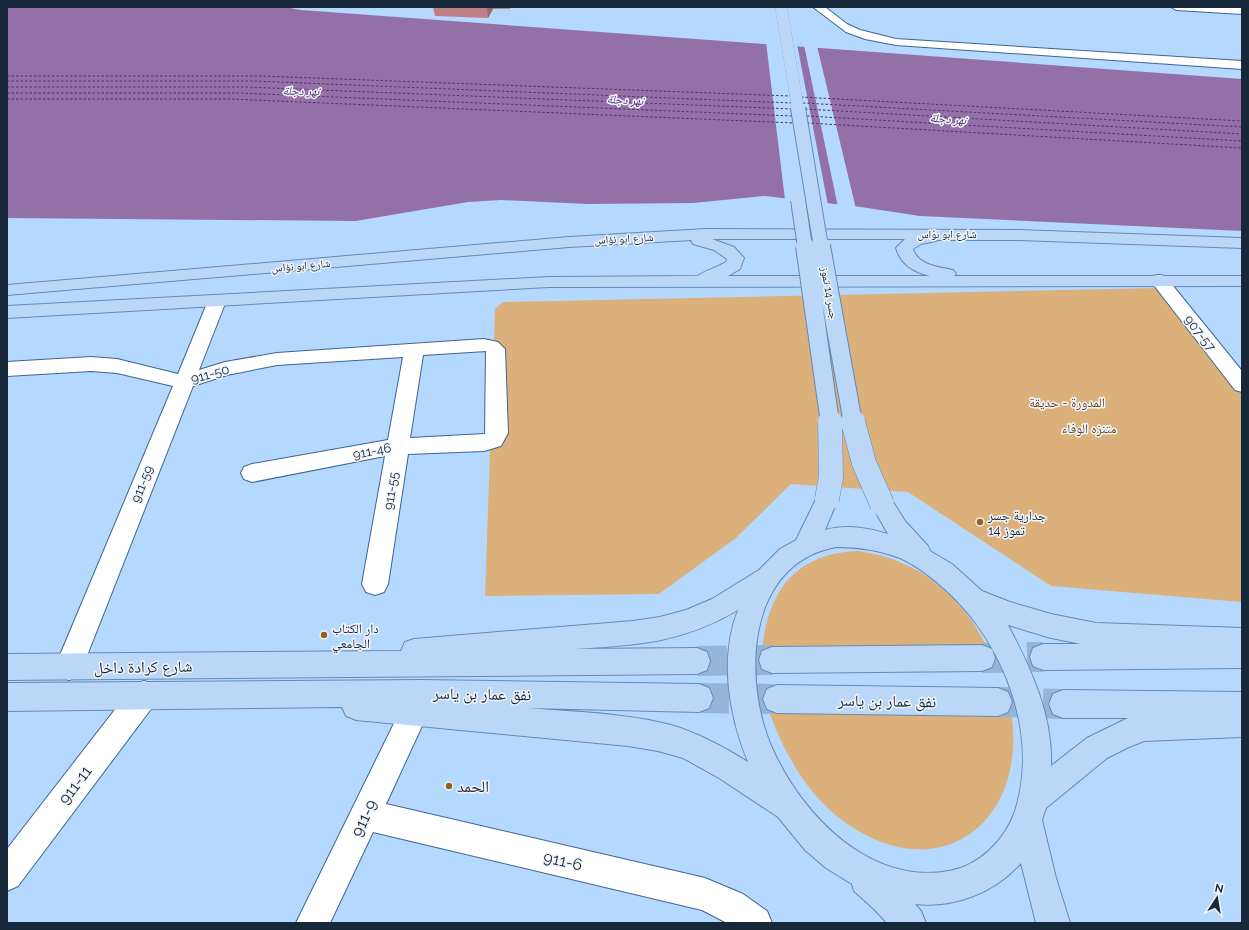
<svg xmlns="http://www.w3.org/2000/svg" width="1249" height="930" font-family="Raleway,'Noto Naskh Arabic',sans-serif">
<style>
.green{fill:#dcb07a}
.water{fill:#9371a8}
.pier{fill:#b5d8ff}
.lines{fill:none;stroke-linecap:round;stroke-linejoin:round}
.ferry{stroke:#582b70;stroke-width:1;stroke-dasharray:2.5 2;stroke-linecap:butt}
.major-tunnel{stroke:#95b5d8;stroke-width:30;stroke-dasharray:30 15;stroke-linecap:butt}
.minor-casing{stroke:#3e6590;stroke-width:2}
.major-casing{stroke:#6389b3;stroke-width:2}
.minor{fill:#fff;fill-rule:evenodd}
.major{fill:#bad7f8;fill-rule:evenodd}
.major-bridge-far3-casing{stroke:#6389b3;stroke-width:12;stroke-linecap:butt}
.major-bridge-far2-casing{stroke:#6389b3;stroke-width:16;stroke-linecap:butt}
.major-bridge-far1-casing{stroke:#6389b3;stroke-width:20;stroke-linecap:butt}
.major-bridge-casing{stroke:#6389b3;stroke-width:25;stroke-linecap:butt}
.major-bridge-far3{stroke:#bad7f8;stroke-width:12}
.major-bridge-far2{stroke:#bad7f8;stroke-width:14}
.major-bridge-far1{stroke:#bad7f8;stroke-width:18}
.major-bridge{stroke:#bad7f8;stroke-width:24}
.wall{fill:#bf7f87}
.shaded-wall{fill:#9b686e}
.poi-dot{fill:#966316;stroke:#f1f5fb;stroke-width:1.5}
.labels{text-anchor:middle;dominant-baseline:central;stroke-width:3;stroke-linejoin:round;paint-order:stroke}
.far-street-label{font-size:11px;fill:#17283a;stroke:#f1f5fb}
.far-water-label{font-size:12px;font-style:italic;fill:#582b70;stroke:#f1f5fb}
.street-label{font-size:13px;fill:#17283a;stroke:#f1f5fb}
.park-label{font-size:13px;fill:#65461c;stroke:#f1f5fb}
.poi-label{font-size:13px;fill:#17283a;stroke:#f1f5fb;text-anchor:start}
.near-street-label{font-size:16px;fill:#17283a;stroke:#f1f5fb}
.near-poi-label{font-size:16px;fill:#17283a;stroke:#f1f5fb;text-anchor:start}
</style>
<rect width="100%" height="100%" fill="#b5d8ff"/>
<path class="green" d="M1158,288L1201,338L1242,395V602L1051,586L908,492L791,484L736,538L659,594L485,596L495,309L503,302Z
M857,551C917,558 962,595 988,649L762,655C766,594 793,554 857,551Z
M769,712H1011C1028,813 950,887 855,829C812,803 786,758 769,712Z"/>
<path class="water" d="M7,7H285L301,10L1242,79V231L920,216L861,207L765,196L693,203L588,204L501,200L468,202L356,221L7,218Z"/>
<path class="pier" d="M766,42L797,44L828,205L785,200Z
M804,45L817,46L856,209L838,207Z"/>
<g class="lines">
<path class="ferry" d="M7,76H261L790,96
M7,81H254L792,103
M7,87H246L792,109
M7,93H238L792,116
M801,97L1242,121
M7,99H230L794,123
M803,103L1242,127
M805,109L1242,134
M807,116L1242,141
M807,123L1242,148"/>
<path class="major-tunnel" d="M982,658L1043,657
M697,661L772,660
M699,698L777,699
M998,702L1063,704"/>
<defs>
<path id="minor" d="M813,7H825L847,24L860,30L896,39L1242,61V69L896,45L865,39L846,32Z
M1171,7L1242,8V14L1176,10Z
M1159,275L1165,276L1242,371V392L1235,390L1153,284L1150,280L1153,276Z
M217,295L223,297L226,301L199,370L225,362L277,353L484,339L498,342L505,349L508,433L501,446L484,451L408,454L388,584L384,592L375,595L366,592L362,584L385,456L252,482L244,479L241,473L244,467L252,464L388,440L403,357L277,365L227,375L193,386L79,676L69,680L59,676L55,667L173,386L117,373L91,371L7,376V362L91,357L117,359L178,374L208,301L211,297ZM486,351L485,434L410,438L423,355Z
M144,681L154,685L158,695L154,705L18,886L7,891V849L134,685Z
M414,699L424,703L428,713L386,804L705,878L743,894L767,911L772,923H727L702,910L373,832L330,923H296L404,703Z"/>
<path id="major" d="M706,229L1019,230L1242,238V248L1019,240H937L936,241L921,244L913,249C918,265 938,267 953,270L956,274L954,276H1242V286L549,287L7,318V306L549,277L698,276C702,272 720,266 726,262L727,259L714,250L693,244L691,241L692,240L569,247L7,295V285L569,237ZM712,239H905L896,248C901,265 914,272 930,276H728L740,269L744,258L734,247Z
M827,490L835,493L838,499L825,530C847,524 868,528 888,534L871,504L874,497L882,495L890,497L905,521L928,546L930,551L952,564L982,591L1010,602L1051,614L1096,623L1242,628V668L1043,670L1033,666L1030,657L1033,648L1043,644H1081L1051,638L1008,625C1031,669 1053,715 1051,766L1087,738L1128,718H1063L1053,714L1049,704L1053,694L1063,690L1242,692V737L1144,741L1129,747L1107,758L1046,808L1042,820L1056,878L1070,923H1036L1021,863C994,893 955,908 915,904L921,911L926,923H887L875,910L854,891L852,884L826,868L805,850L778,817L719,778L683,758L658,751L628,746L356,720L346,716L342,707L7,711V683L422,680L699,684L709,688L713,698L709,708L699,712L528,708C575,712 625,713 671,725C698,733 724,747 748,762C729,716 719,658 738,610C682,643 638,645 575,649L697,648L707,652L710,661L707,670L697,674L7,680V654L401,651L405,642L414,639L633,621L660,617L686,610L712,599L759,570L780,549L796,540L819,493ZM836,547C858,547 879,550 900,558C918,566 935,580 949,593C1005,646 1039,735 1015,811C1005,840 979,866 949,871C870,885 803,816 773,750C746,691 744,590 809,556C818,551 827,549 836,547Z
M982,645L992,649L995,658L992,667L982,671L772,673L762,669L759,660L762,651L772,647Z
M777,685L998,688L1008,692L1012,702L1008,712L998,716L777,713L767,709L763,699L767,689Z"/>
</defs>
<use href="#minor" class="minor-casing"/>
<use href="#major" class="major-casing"/>
<use href="#minor" class="minor"/>
<use href="#major" class="major"/>
<defs>
<path id="major-bridge-far3" d="M781,7L798,109"/>
<path id="major-bridge-far2" d="M798,108L821,247
M798,200L805,247"/>
<path id="major-bridge-far1" d="M805,246L830,423
M821,246L853,423"/>
<path id="major-bridge" d="M853,422L864,463L882,504
M827,499L831,477L830,422"/>
</defs>
<use href="#major-bridge-far3" class="major-bridge-far3-casing"/>
<use href="#major-bridge-far2" class="major-bridge-far2-casing"/>
<use href="#major-bridge-far1" class="major-bridge-far1-casing"/>
<use href="#major-bridge" class="major-bridge-casing"/>
<use href="#major-bridge-far3" class="major-bridge-far3"/>
<use href="#major-bridge-far2" class="major-bridge-far2"/>
<use href="#major-bridge-far1" class="major-bridge-far1"/>
<use href="#major-bridge" class="major-bridge"/>
</g>
<path class="wall" d="M427,7H511L510,9H493L488,18L435,16L433,7Z"/>
<path class="shaded-wall" d="M487,7H492L493,9L488,18Z"/>
<g class="poi-dot">
<circle cx="980" cy="522" r="4"/>
<circle cx="324" cy="635" r="4"/>
<circle cx="449" cy="786" r="4"/>
</g>
<g class="labels">
<g class="far-street-label">
<text x="947" y="234">شارع ابو نؤاس</text>
<text transform="translate(624 239) rotate(-3)">شارع ابو نؤاس</text>
<text transform="translate(301 266) rotate(-5)">شارع ابو نؤاس</text>
<text transform="translate(829 293) rotate(80)">جسر 14 تموز</text>
</g>
<g class="far-water-label">
<text transform="translate(301 91) rotate(1)">نهر دجلة</text>
<text transform="translate(625 100) rotate(3)">نهر دجلة</text>
<text transform="translate(948 119) rotate(4)">نهر دجلة</text>
</g>
<g class="street-label">
<text transform="translate(1200 333) rotate(52)">907-57</text>
<text transform="translate(210 374) rotate(-15)">911-50</text>
<text transform="translate(372 451) rotate(-11)">911-46</text>
<text transform="translate(142 484) rotate(-68)">911-59</text>
<text transform="translate(391 491) rotate(-81)">911-55</text>
</g>
<g class="park-label">
<text x="1067" y="402">المدورة - حديقة</text>
<text x="1089" y="428">متنزه الوفاء</text>
</g>
<g class="poi-label">
<text x="988" y="515">جدارية جسر<tspan x="988" dy="15">14 تموز</tspan></text>
<text x="332" y="628">دار الكتاب<tspan x="332" dy="15">الجامعي</tspan></text>
</g>
<g class="near-street-label">
<text transform="translate(143 667) rotate(-1)">شارع كرادة داخل</text>
<text transform="translate(482 694) rotate(1)">نفق عمار بن ياسر</text>
<text transform="translate(887 701) rotate(1)">نفق عمار بن ياسر</text>
<text transform="translate(75 785) rotate(-53)">911-11</text>
<text transform="translate(364 818) rotate(-65)">911-9</text>
<text transform="translate(563 861) rotate(13)">911-6</text>
</g>
<g class="near-poi-label">
<text x="457" y="786">الحمد</text>
</g>
</g>
<rect width="1249" height="930" fill="none" stroke="#17283a" stroke-width="16"/>
<g transform="translate(1217 898) rotate(12)" stroke="#f1f5fb" stroke-width="3" paint-order="stroke">
<path d="M0-3L7 15L0 10L-7 15Z" fill="#17283a"/>
<text y="-6" font-size="11" font-weight="bold" text-anchor="middle" fill="#17283a">N</text>
</g>
</svg>
